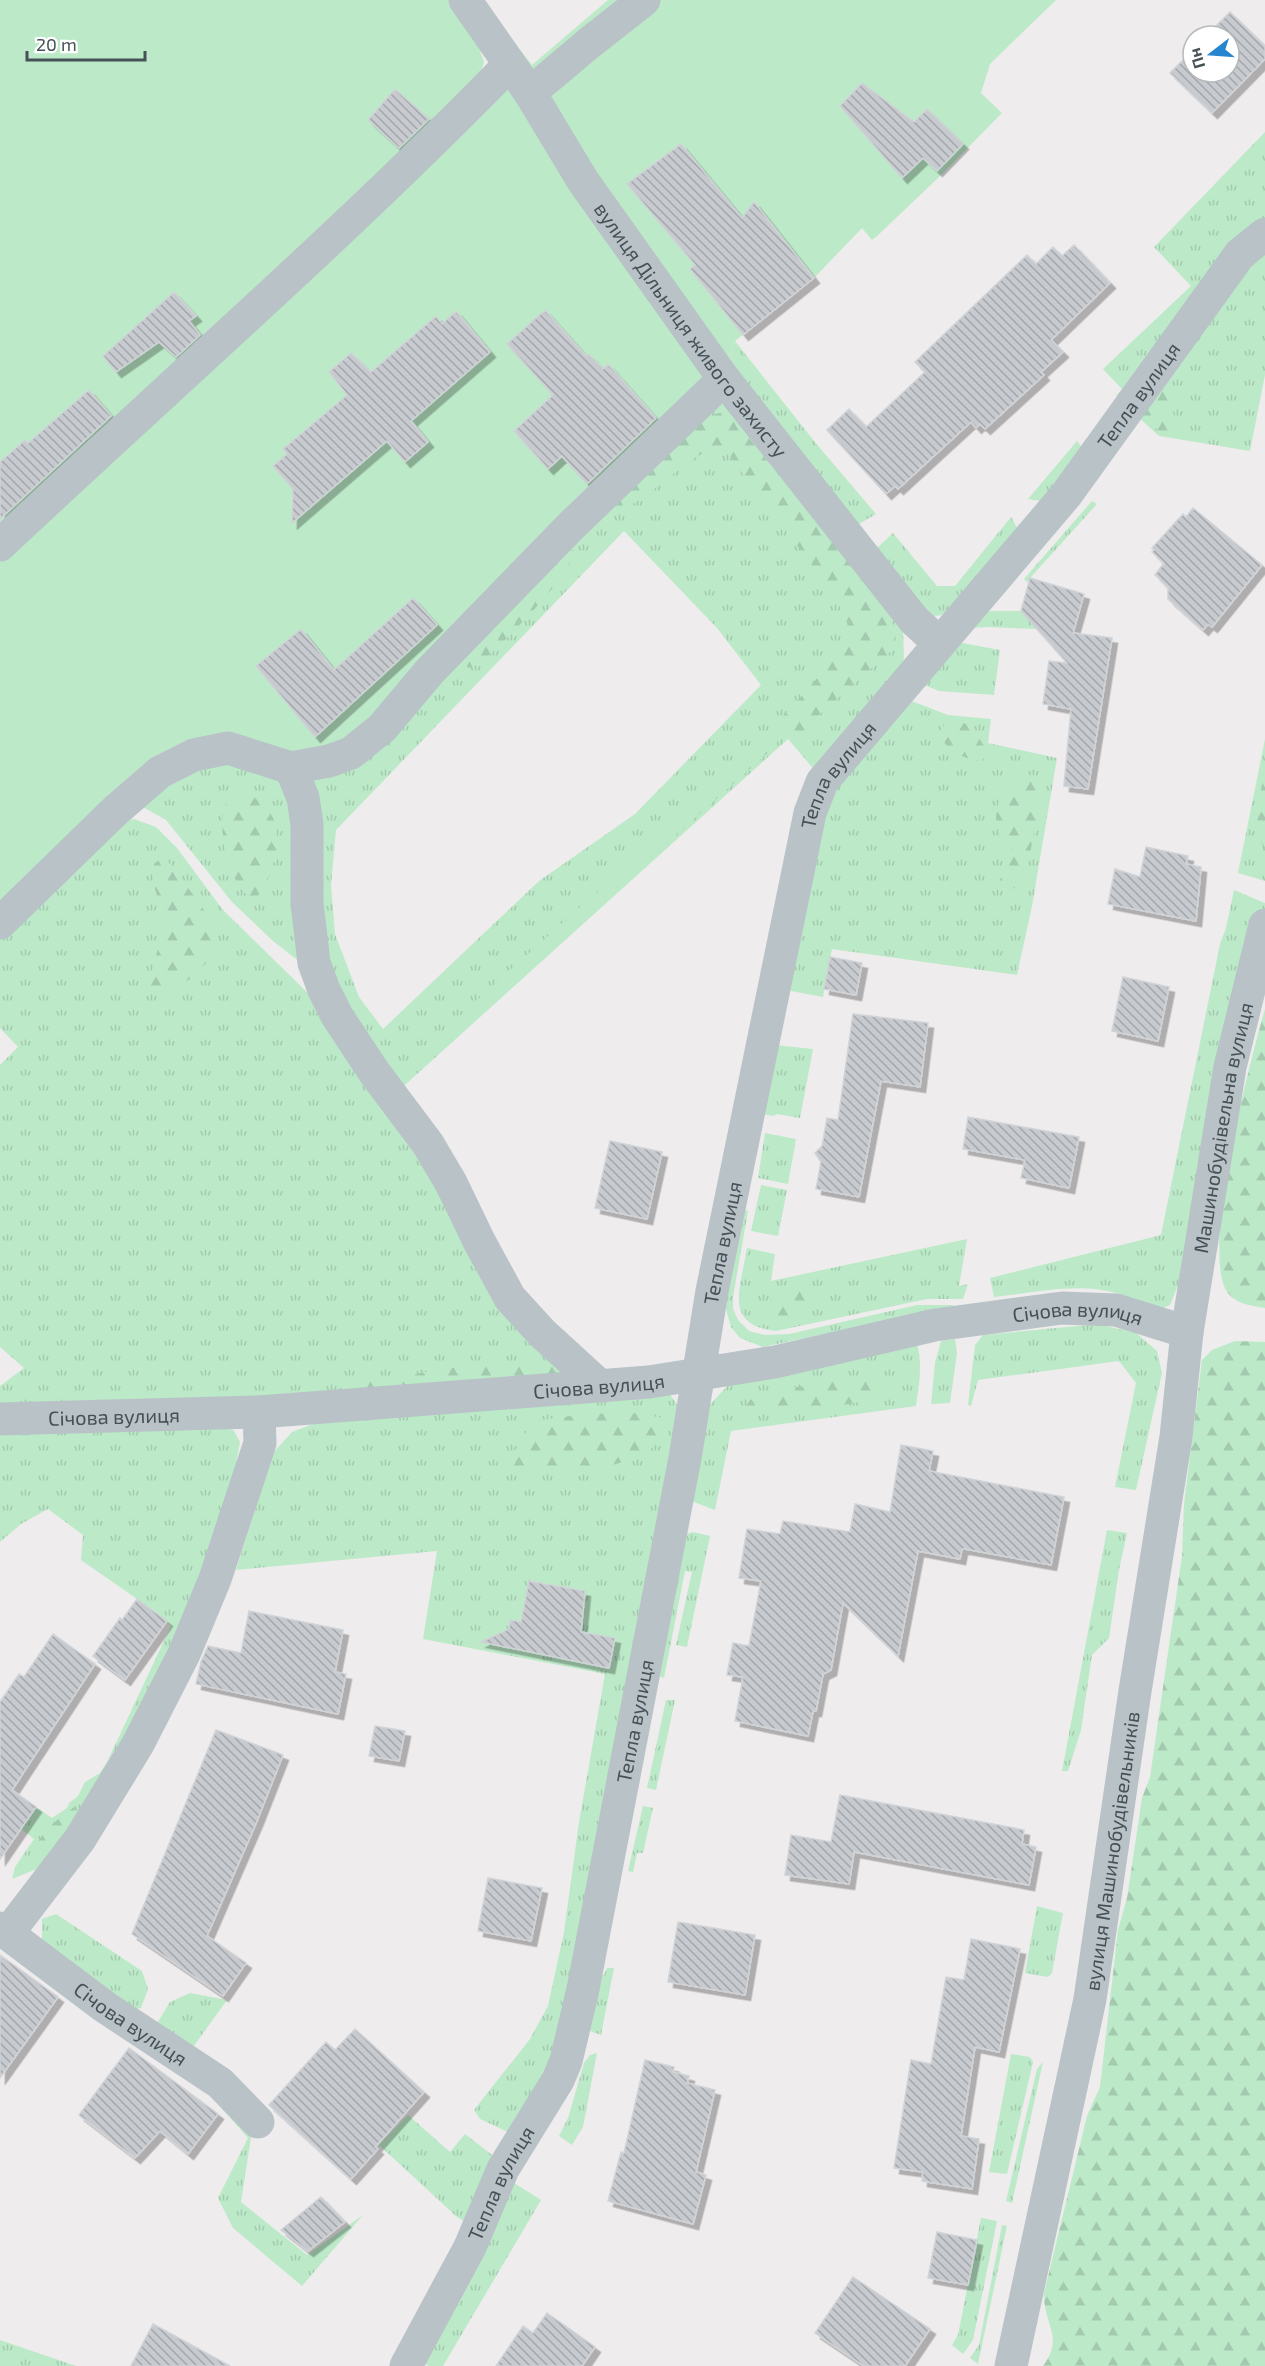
<svg xmlns="http://www.w3.org/2000/svg" width="1265" height="2366" font-family="'Exo 2',sans-serif">
<style>
.grass{fill:url(#grass-tufts);fill-rule:evenodd}
.forest{fill:url(#forest-firs)}
.garden{fill:#bceac8}
.building{fill:url(#building-back-hatch);stroke:#d0d3d7;stroke-width:1.5;filter:url(#shadow)}
.lines{fill:none;stroke-linecap:round;stroke-linejoin:round}
.minor{stroke:#b8c2c7;stroke-width:33}
.labels{text-anchor:middle;dominant-baseline:central;stroke-width:6;stroke-linejoin:round;paint-order:stroke}
.street-label{font-size:20px;fill:#465157;stroke:#fff}
</style>
<defs>
<pattern id="grass-tufts" width="24" height="20" patternUnits="userSpaceOnUse" patternTransform="scale(1.5)"><rect width="24" height="20" fill="#bceac8"/><path d="M3 7l-1-3M5 7V3M7 7l1-3M15 17l-1-3M17 17v-4M19 17l1-3" fill="none" stroke="#a3caae"/></pattern>
<pattern id="forest-firs" width="22" height="20" patternUnits="userSpaceOnUse" patternTransform="scale(1.5)"><rect width="22" height="20" fill="#bceac8"/><path d="M5 1l3.5 6h-7zM16 11l3.5 6h-7z" fill="#a3caae"/></pattern>
<pattern id="building-back-hatch" width="6" height="6" patternUnits="userSpaceOnUse" patternTransform="scale(1.5)"><rect width="6" height="6" fill="#c7cace"/><path d="M-1 5l2 2M0 0l6 6M5-1l2 2" fill="none" stroke="#a3a6aa"/></pattern>
<filter id="shadow"><feDropShadow dx="5.5" dy="5.5" stdDeviation="0" flood-color="#0004"/></filter>
</defs>
<rect width="100%" height="100%" fill="#eeecec"/>
<path class="grass" d="M608,0H625L574,48L525,74L496,20L532,65Z
M1265,132V221L1123,402L1116,396L1122,389L1103,369L1191,286L1154,247Z
M1265,249V375L1250,451L1159,436L1136,415Z
M735,341L814,441L876,514L854,527L730,360Z
M726,401L903,629L904,659L895,681L818,774L788,739L396,1093L332,994L303,778L671,439ZM624,531L717,628L761,685L635,814L539,881L383,1029L359,997L335,934L331,885L336,830Z
M1077,441L1084,450L1042,501L1028,499Z
M1092,501L1097,504L1030,578L1029,583L1024,579Z
M1011,517L1018,529L957,602L942,615L926,617L876,556L878,547L893,533L937,586H955Z
M985,611H1021L1037,629L988,627L970,628Z
M957,642L1000,650L994,695L939,691L922,684Z
M909,700L948,715L991,719L988,743L1057,758L1032,906L1017,975L832,949L823,997L786,990L826,807L844,777Z
M1265,739V881L1238,873Z
M209,759L261,767L292,791L309,969L273,941L232,902L166,820L143,807L157,784Z
M134,819L156,827L177,848L223,910L322,1007L573,1373L465,1389L0,1408V1386L24,1368L0,1347V1065L18,1047L0,1028V933L121,821Z
M1234,890L1265,903V909L1184,1270L1170,1305L1157,1311C1098,1276 1058,1290 994,1297L990,1278L1161,1235L1220,944L1226,928Z
M775,1045L813,1049L800,1118L777,1114L773,1116L762,1114Z
M765,1133L796,1139L788,1184L758,1178Z
M761,1185L787,1190L778,1236L751,1231Z
M743,1210L748,1211L733,1297V1309L738,1320L749,1331L765,1335L789,1334L917,1305H952L955,1306L763,1347L740,1338L731,1327L724,1302Z
M967,1239L959,1286L968,1284L963,1299H927L776,1331C722,1325 741,1287 747,1248L775,1254L771,1281Z
M1098,1324L1136,1333L1157,1351L1162,1373L1136,1490L1115,1487L1136,1383L1119,1361L978,1380L971,1406L968,1405L975,1345L983,1335Z
M955,1339L957,1353L950,1403L931,1404L935,1363L941,1341Z
M917,1344C923,1365 919,1385 916,1406L731,1431L715,1510L686,1499L706,1409L729,1384Z
M669,1393L680,1409L552,2066L512,2134L480,2119L474,2110L530,2039L548,2006L564,1932L579,1822L605,1674L423,1639L437,1551L236,1570L273,1453L292,1432L326,1419Z
M219,1423L234,1431L240,1442L235,1470L192,1604L122,1757L39,1868L12,1879L15,1867L34,1839L21,1829L36,1807L52,1818L67,1808L69,1803L78,1796L85,1782L100,1773L108,1760L171,1626L137,1599L81,1560L83,1535L48,1509L21,1524L0,1542V1427Z
M1107,1530L1127,1533L1119,1570L1109,1638L1092,1655L1081,1730L1068,1771H1062Z
M693,1532L710,1536L687,1647L676,1645L692,1572L685,1571L664,1678L654,1674L679,1536Z
M666,1700H675L656,1790L647,1788Z
M643,1806L653,1808L643,1853H637L633,1872L628,1871Z
M1037,1906L1063,1913L1052,1973L1048,1977L1025,1973Z
M56,1914L142,1971L148,1989L141,2008L129,2011L42,1940V1919Z
M607,1968H614L601,2035L587,2030L599,1974L604,1975Z
M190,1993L227,2000L191,2050L156,2025L170,2002Z
M597,2053L583,2127L572,2145L559,2136L568,2118L584,2063L590,2055Z
M1011,2054L1030,2057L1033,2062L1007,2174L989,2172Z
M1043,2062L1012,2203L1006,2201L1037,2069Z
M216,2102L252,2131L241,2202L307,2255L363,2215L302,2286L233,2228L218,2198L248,2138Z
M408,2115L450,2152L465,2134L496,2158L467,2223L457,2217L379,2145Z
M511,2181L541,2200L443,2366H428L422,2360Z
M981,2218L997,2221L973,2340L963,2354L952,2345L958,2335Z
M1002,2225L1007,2226L978,2364L970,2358L979,2345Z
M0,2340L76,2366H0Z"/>
<path class="forest" d="M1164,389L1173,392L1172,403L1175,423L1189,432C1174,439 1153,432 1145,418C1145,408 1156,394 1164,389Z
M727,411L865,582L891,620L896,632L895,644L890,652L812,721L803,735C794,738 783,734 775,730L776,726L836,656L845,642L848,627L845,615L827,585L737,466C733,460 727,452 720,450C697,441 640,514 606,514L708,416Z
M571,550H575C569,579 502,644 478,665L468,668L464,661L467,654Z
M963,723L971,725L987,751L986,756L981,761C964,759 944,750 939,732L944,725Z
M774,738L778,741L772,749L448,1039L407,1072L410,1064L477,1000L666,830L748,757Z
M1265,770V849C1251,827 1260,794 1265,770Z
M1032,775L1040,778L1039,807L1026,874C1021,886 1013,892 999,890L997,886L1013,852C1010,845 1003,841 999,833C989,808 1006,778 1032,775Z
M244,791C255,797 268,807 274,820C283,839 271,885 255,899C227,893 204,794 244,791Z
M159,860L167,861L174,868L216,927L219,942C209,964 178,1001 151,986L150,981L164,923L154,885V864Z
M1265,1009V1308C1252,1306 1236,1304 1228,1293C1199,1255 1251,1058 1265,1009Z
M826,1285L830,1287C824,1301 783,1332 772,1310C770,1304 770,1302 772,1296L780,1290L789,1287Z
M1235,1341L1265,1342V2366H1043C1065,2336 1043,2325 1044,2293L1087,2116L1100,2087L1118,1930L1127,1898L1142,1798L1150,1777L1182,1556L1184,1504L1202,1360L1212,1350Z
M532,1363C545,1363 556,1365 563,1376L336,1391L353,1381L392,1379L445,1368Z
M866,1375L875,1376L887,1381L886,1389L882,1395C849,1408 784,1413 748,1412L744,1409L750,1400L781,1390Z
M638,1413L662,1418C683,1471 523,1484 497,1462L515,1450L530,1426L540,1420L586,1414Z
M74,1807L75,1808C72,1828 52,1863 29,1862L31,1851L44,1833L40,1815L55,1822Z"/>
<path class="garden" d="M0,0H452L476,40L484,62L478,81L0,538Z
M659,0H1056L990,64L981,93L1002,113L936,180L877,236L872,240L862,228L814,278L735,341L730,360L549,110L551,97Z
M506,90L518,92L707,373L357,736L314,756L216,741L0,915V552Z"/>
<path class="building" d="M1230,12L1265,46V59L1212,113L1170,73L1193,50V72H1229V36H1206Z
M862,83L914,122L927,109L963,144L937,171L923,158L902,178L840,106Z
M395,89L429,119L399,148L368,120Z
M681,144L742,218L754,202L814,278L743,335L690,269L695,265L627,184Z
M1074,245L1110,283L1051,340L1063,352L1041,372L1044,375L985,429L980,424L976,428L971,422L898,489L895,486L886,494L827,430L849,409L866,427L925,372L915,362L1027,255L1036,264L1053,247L1062,256Z
M174,292L196,316L189,321L200,335L176,357L159,342L116,372L103,356Z
M545,310L586,356L588,354L603,369L608,364L656,418L587,484L562,456L548,469L514,431L553,395L507,344Z
M456,311L490,352L411,421L428,442L405,462L387,441L292,523L293,489L273,466L287,454L283,449L347,395L329,372L351,353L371,372L436,316L442,324Z
M89,390L111,416L0,519V462L25,440L28,443Z
M1193,508L1262,565L1212,627L1208,624L1203,630L1168,599V587L1155,575L1164,563L1152,552L1154,550L1152,548L1183,514L1186,517Z
M1030,578L1084,594L1073,633L1112,638L1088,789L1064,786L1071,709L1043,704L1049,661L1067,663L1021,611Z
M413,598L437,625L315,737L256,666L301,629L334,670Z
M1146,847L1188,856L1186,864L1201,867L1196,921L1108,904L1115,869L1140,877Z
M830,957L862,963L856,995L824,989Z
M1123,977L1169,987L1158,1041L1112,1031Z
M853,1014L928,1023L920,1087L881,1081L859,1197L816,1189L821,1162L815,1153L822,1146L827,1118L838,1120Z
M968,1117L1079,1137L1069,1188L1021,1178L1025,1160L963,1149Z
M610,1141L662,1152L647,1219L595,1208Z
M901,1445L933,1451L929,1471L1064,1497L1051,1565L965,1549H962L960,1559L918,1551L898,1656L843,1603L831,1670L823,1674L816,1711H813L808,1736L735,1721L743,1677L727,1675L733,1643L749,1646L761,1581L739,1578L747,1529L780,1534L783,1521L850,1532L855,1504L890,1512Z
M529,1581L585,1591L581,1632L615,1638L609,1668L481,1642L509,1629L510,1620L521,1622Z
M137,1599L167,1621L125,1680L93,1656L120,1618L122,1620Z
M249,1611L343,1630L335,1672L346,1674L338,1714L196,1684L201,1662L208,1646L241,1653Z
M53,1634L95,1664L12,1790L36,1807L0,1859V1702L19,1674L24,1677Z
M375,1726L405,1731L399,1761L369,1756Z
M216,1730L283,1755L257,1821L207,1936L246,1963L223,1996L132,1934Z
M840,1795L1024,1830L1022,1844L1036,1847L1029,1885L854,1852L849,1884L785,1875L791,1835L831,1842Z
M488,1878L542,1888L531,1941L478,1931Z
M678,1922L755,1935L745,1995L668,1982Z
M971,1939L1020,1949L999,2052L975,2047L961,2136L979,2139L972,2189L922,2181L923,2172L894,2168L911,2060L931,2064L946,1977L964,1980Z
M0,1955L58,1997L0,2078Z
M355,2029L424,2092L375,2147L378,2149L351,2179L269,2105L326,2042L335,2050Z
M129,2048L218,2114L188,2154L160,2131L135,2158L79,2115Z
M645,2060L674,2067L673,2072L689,2076L687,2083L715,2090L696,2172L706,2175L693,2224L608,2201L621,2152L624,2153Z
M321,2197L345,2222L308,2251L281,2230Z
M937,2232L977,2240L968,2285L928,2278Z
M853,2277L930,2329L905,2366H864L815,2333Z
M547,2313L595,2347L582,2366H496L523,2326L533,2333Z
M153,2324L230,2366H131Z"/>
<g class="lines">
<g class="minor">
<path id="s1" d="M465,0L530,93L583,181L724,379L914,620L939,643"/>
<path d="M530,93L588,44L644,0"/>
<path d="M0,545C170,385 346,232 509,65"/>
<path d="M291,768L303,798L307,824V903L314,963L324,990L337,1016L374,1072L428,1144L451,1183L479,1241L510,1298L542,1333L600,1386"/>
<path d="M0,923L115,811L160,772L194,755L228,748L291,768L329,761L351,753L382,728L430,671L571,526L724,379"/>
<path id="s2" d="M0,1419L259,1412L649,1382L775,1362L935,1325L1062,1308L1116,1310L1187,1332"/>
<path id="s3" d="M0,1928L105,2007L220,2083L258,2122"/>
<path d="M8,1933L80,1839L138,1744L184,1654L215,1579L260,1443L259,1412"/>
<path id="s4" d="M406,2366L470,2247L503,2169L558,2080L566,2061L583,1989L685,1458L712,1291L810,813L822,782L1066,495L1240,254L1265,234"/>
<path id="s5" d="M1011,2366L1090,1999L1135,1691L1176,1437L1187,1332L1230,1067L1265,925"/>
</g>
</g>
<g class="labels">
<g class="street-label">
<text stroke="none"><textPath href="#s1" startOffset="400">вулиця Дільниця живого захисту</textPath></text>
<text stroke="none"><textPath href="#s4" startOffset="2150">Тепла вулиця</textPath></text>
<text stroke="none"><textPath href="#s4" startOffset="1664">Тепла вулиця</textPath></text>
<text stroke="none"><textPath href="#s5" startOffset="1257">Машинобудівельна вулиця</textPath></text>
<text stroke="none"><textPath href="#s4" startOffset="1178">Тепла вулиця</textPath></text>
<text stroke="none"><textPath href="#s2" startOffset="1086">Січова вулиця</textPath></text>
<text stroke="none"><textPath href="#s2" startOffset="600">Січова вулиця</textPath></text>
<text stroke="none"><textPath href="#s2" startOffset="114">Січова вулиця</textPath></text>
<text stroke="none"><textPath href="#s4" startOffset="692">Тепла вулиця</textPath></text>
<text stroke="none"><textPath href="#s5" startOffset="525">вулиця Машинобудівельників</textPath></text>
<text stroke="none"><textPath href="#s3" startOffset="162">Січова вулиця</textPath></text>
<text stroke="none"><textPath href="#s4" startOffset="206">Тепла вулиця</textPath></text>
</g>
</g>
<g transform="translate(1211 54) rotate(253)"><circle r="28" fill="#ffffff" stroke="#b5b9bc" stroke-width="1.5"/>
<path d="M0-4.5L10 22L0 15L-10 22Z" fill="#2685ce"/>
<text y="-9" font-size="16" font-weight="bold" text-anchor="middle" fill="#465157">Пн</text>
</g>
<path d="M27 51v9h118v-9" fill="none" stroke="#465157" stroke-width="3"/>
<text x="36" y="51" font-size="18" fill="#465157" stroke="#ffffff" stroke-width="4.5" paint-order="stroke">20 m</text>
</svg>
